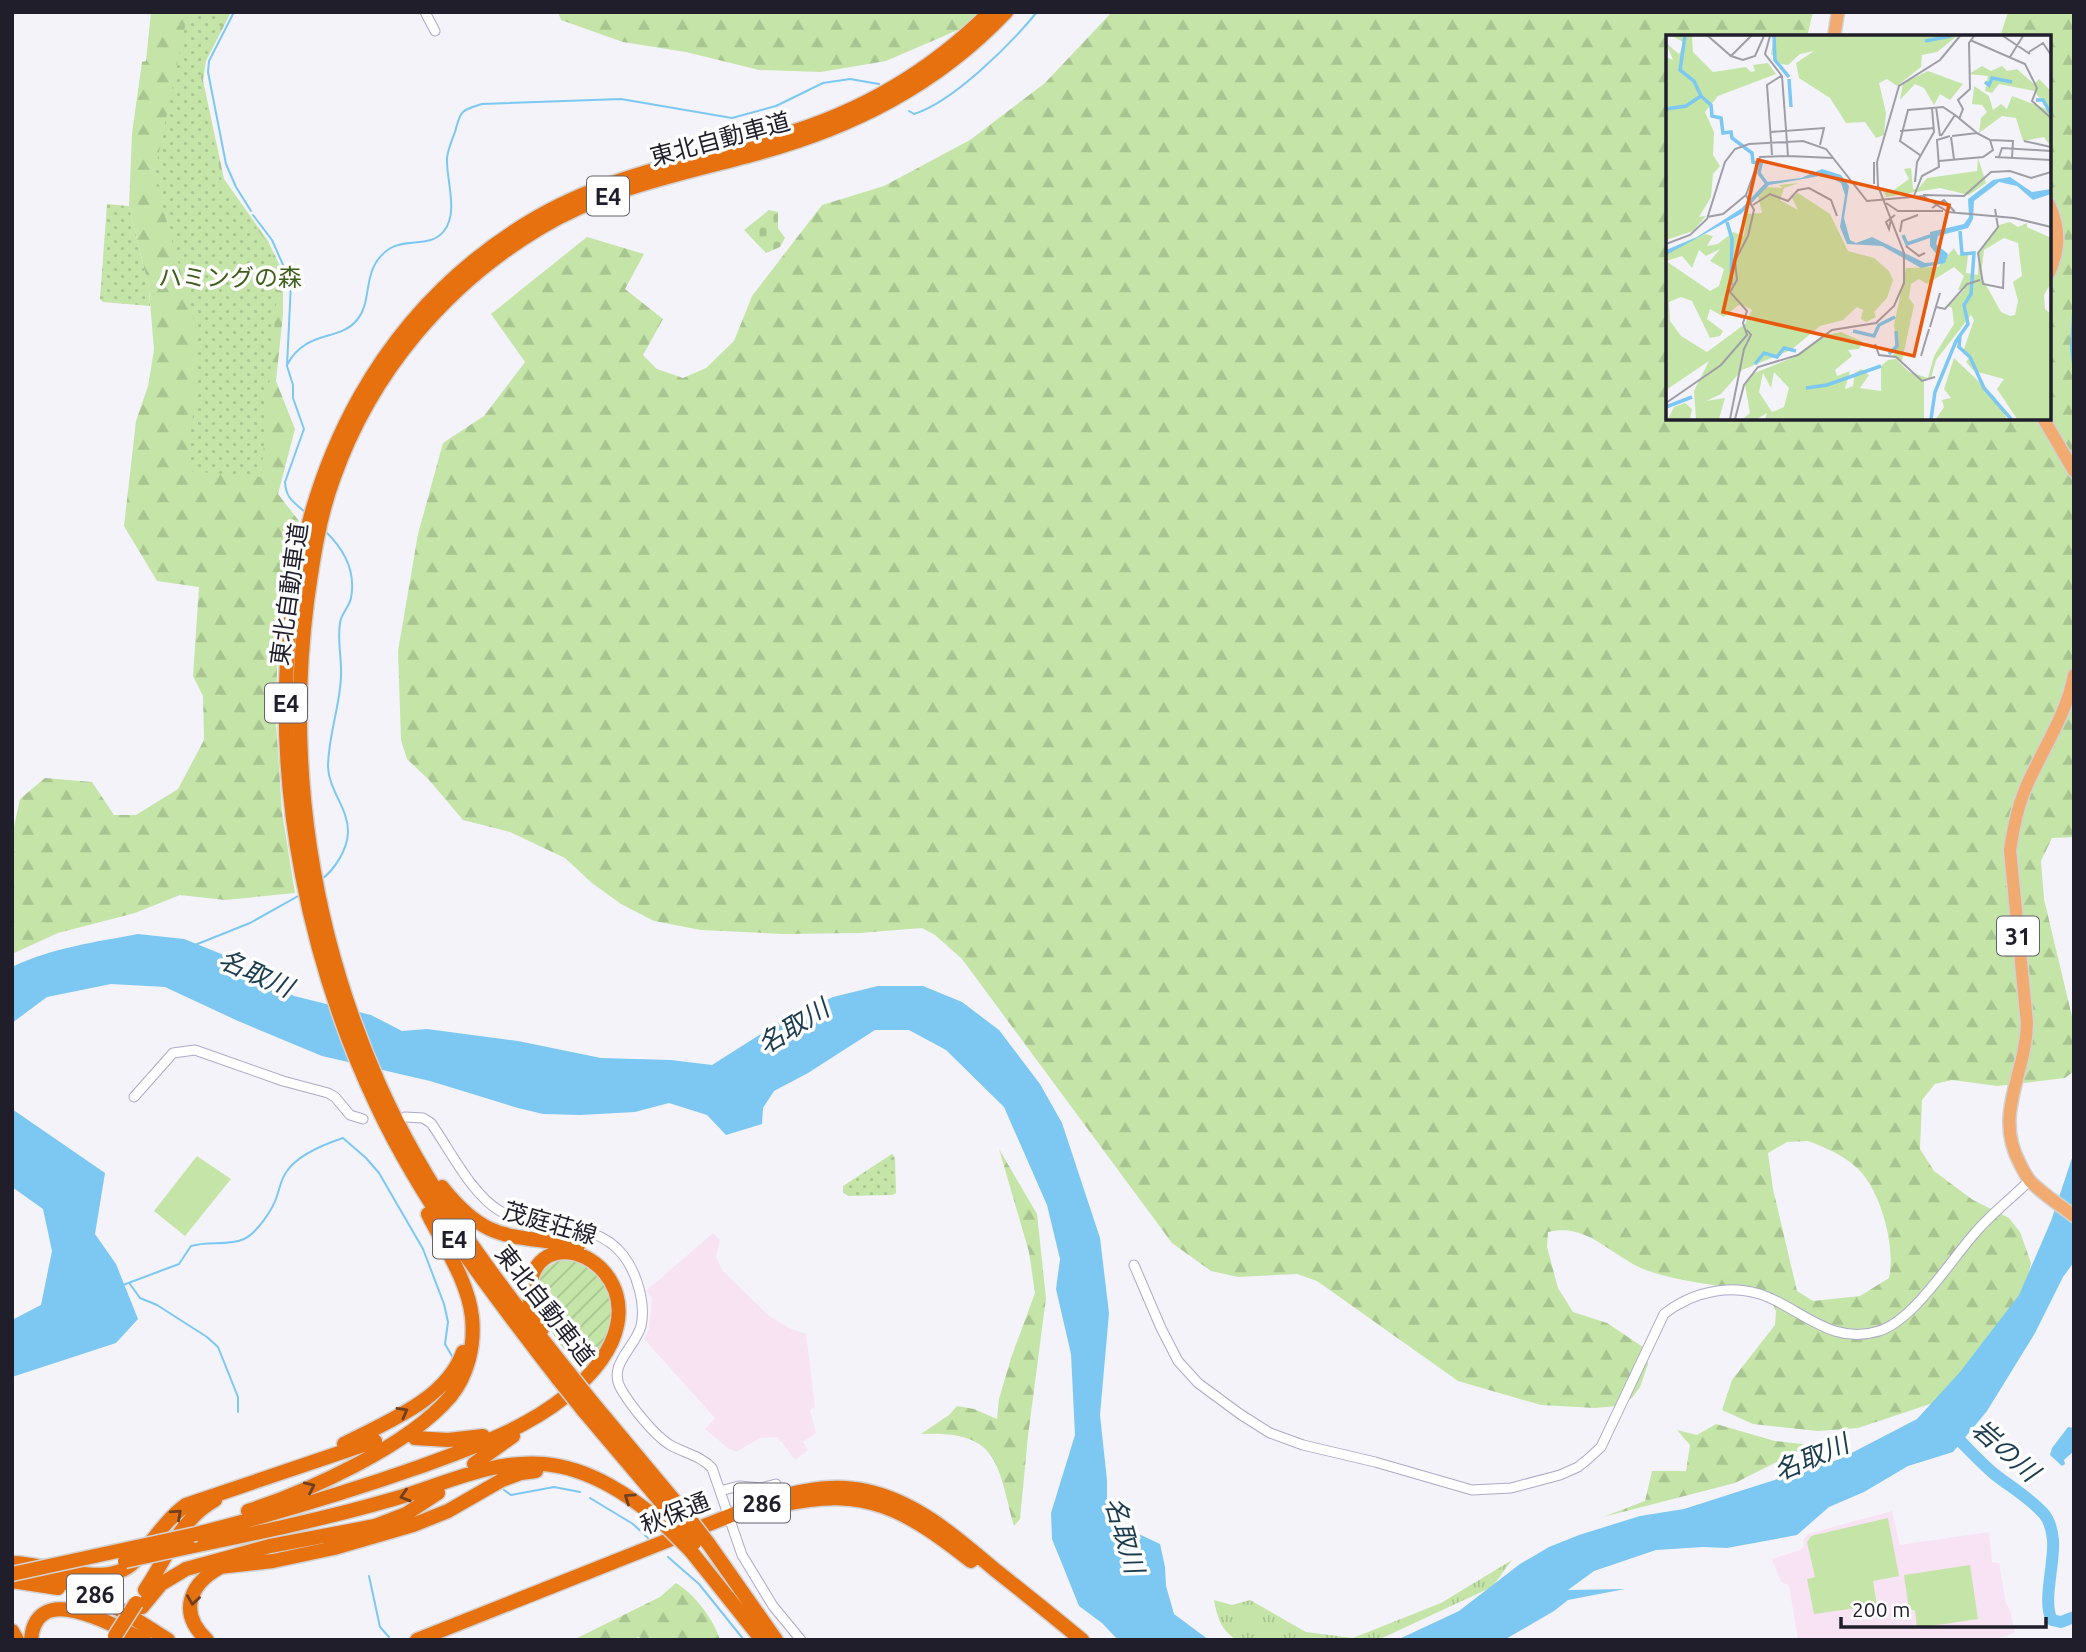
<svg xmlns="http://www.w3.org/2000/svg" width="2086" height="1652" font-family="Ubuntu,'Noto Sans JP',sans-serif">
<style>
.education{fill:#f7e3f3}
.medical{fill:#f8e3f2}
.grass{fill:url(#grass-tufts)}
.forest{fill:url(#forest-firs);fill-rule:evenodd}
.cemetery{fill:url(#cemetery-stones)}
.park{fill:url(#park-dots)}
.garden{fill:url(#garden-furrows)}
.pitch{fill:#c4e5a7}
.water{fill:#7cc8f2}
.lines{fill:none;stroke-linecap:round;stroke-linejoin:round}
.stream{stroke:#7cc8f2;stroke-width:2}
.river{stroke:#7cc8f2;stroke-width:12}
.minor-casing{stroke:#ada9c8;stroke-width:11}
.major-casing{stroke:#d2d2d4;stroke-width:15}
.highway-casing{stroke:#d2d2d4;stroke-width:17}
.minor{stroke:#fff;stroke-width:9}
.major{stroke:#f1aa6f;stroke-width:12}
.highway{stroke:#e7710f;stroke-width:14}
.highway-bridge-casing{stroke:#d2d2d4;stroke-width:17;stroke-linecap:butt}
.highway-bridge{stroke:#e7710f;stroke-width:14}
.oneway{stroke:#703f1f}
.labels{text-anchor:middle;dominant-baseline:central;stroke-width:7;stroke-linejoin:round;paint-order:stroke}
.shield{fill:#fff;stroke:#63626a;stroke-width:2}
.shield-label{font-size:23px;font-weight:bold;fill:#201e2a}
.street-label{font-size:24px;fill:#201e2a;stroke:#fff}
.park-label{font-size:24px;fill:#3f5e1b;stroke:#fff}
.water-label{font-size:26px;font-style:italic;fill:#1a3c4e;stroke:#fff}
.inset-river{fill:none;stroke:#7cc8f2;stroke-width:3.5}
.inset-road{fill:none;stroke:#9f9ea7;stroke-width:2}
.view{fill:#e8590c;fill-opacity:0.15;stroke:#e8590c;stroke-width:3.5}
.inset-edge{fill:none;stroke:#201e2a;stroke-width:3.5}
</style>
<defs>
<pattern id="grass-tufts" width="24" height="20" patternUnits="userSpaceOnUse" patternTransform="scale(1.75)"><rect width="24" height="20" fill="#c4e5a7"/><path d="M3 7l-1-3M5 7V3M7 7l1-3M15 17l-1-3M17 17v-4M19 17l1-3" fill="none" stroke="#a8c490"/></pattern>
<pattern id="forest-firs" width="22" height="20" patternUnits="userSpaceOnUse" patternTransform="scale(1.75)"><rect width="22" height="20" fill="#c4e5a7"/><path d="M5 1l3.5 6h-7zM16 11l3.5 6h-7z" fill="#a8c490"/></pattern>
<pattern id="cemetery-stones" width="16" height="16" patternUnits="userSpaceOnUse" patternTransform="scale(1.75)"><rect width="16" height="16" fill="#c4e5a7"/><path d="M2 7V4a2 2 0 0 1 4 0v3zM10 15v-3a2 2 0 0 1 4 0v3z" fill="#a8c490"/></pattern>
<pattern id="park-dots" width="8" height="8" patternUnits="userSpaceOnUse" patternTransform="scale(1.75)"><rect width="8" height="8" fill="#c4e5a7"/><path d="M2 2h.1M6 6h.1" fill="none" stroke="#a8c490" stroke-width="1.8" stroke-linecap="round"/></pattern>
<pattern id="garden-furrows" width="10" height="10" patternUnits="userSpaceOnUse" patternTransform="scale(1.75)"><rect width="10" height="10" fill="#c4e5a7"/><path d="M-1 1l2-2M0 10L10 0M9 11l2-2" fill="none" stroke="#a8c490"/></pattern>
</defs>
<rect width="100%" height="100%" fill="#f4f3fa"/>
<path class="education" d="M1892,1511L1900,1545L1989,1532L1992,1562L1999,1563L2006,1604L2010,1610L2015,1633L1991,1640H1798L1789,1585L1781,1582L1772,1559L1800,1550L1804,1546L1803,1540L1808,1534Z"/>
<path class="medical" d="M713,1233L720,1240L716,1256L722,1270L769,1316L789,1328L806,1334L815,1407L810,1410L816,1433L803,1442L808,1450L795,1460L778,1437L760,1438L736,1452L728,1448L705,1429L715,1418L644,1339L649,1329L652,1298L646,1291Z"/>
<path class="grass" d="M1512,1560L1492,1587L1378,1640H1237C1221,1631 1217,1616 1214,1600L1232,1605L1250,1600L1306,1632L1353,1638L1441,1603Z"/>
<path class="forest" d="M151,12H231L206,61L203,80L224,179L268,241L283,272V314L276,381L295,429L278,494L299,521L278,616L276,722L282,812L295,893L225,900L180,895L135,913L58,933L12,954V836L20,799L45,778L92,782L114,815H136L178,789L204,740L203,696L193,676L199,587L157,581L124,526L136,421L148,386L154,350L149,289L129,206L132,133L142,62L146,61Z
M558,12H980L967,26L886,61L821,72L759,70L686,52L623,42L561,20Z
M1112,12H1813L1807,37H1668V418H2049V37H2000L2008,12H2074V837L2052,838L2041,861L2044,899L2074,1025V1071L2065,1078L1997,1086L1952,1080L1935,1084L1922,1100L1920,1149L1934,1171L1973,1200L2009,1218L2020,1232L2031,1263L2024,1297L1966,1392L1858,1428L1818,1431L1753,1424L1722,1410L1732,1380L1775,1325L1776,1311L1768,1295C1728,1285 1685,1284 1646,1270C1613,1258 1588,1222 1548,1232L1547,1247L1558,1288L1573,1312L1607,1323L1643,1347L1648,1364L1640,1387L1632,1398L1617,1406L1595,1408L1541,1405L1458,1381L1317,1281L1297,1274L1238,1277L1211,1271L1172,1243L962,959L935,935L922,928L860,933L782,934L701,930L654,921L621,904L592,883L565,858L510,832L463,820L429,780L407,759L401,740L398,651L418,534L443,443L484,416L525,362L491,314L587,237L644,254L625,289L663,319L643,355L657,369L683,378L706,368L734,341L752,296L822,205L884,186L970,140L1045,83ZM1808,1141C1824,1147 1843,1155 1856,1167C1881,1189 1896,1247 1889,1278L1860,1296L1813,1301L1797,1291L1773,1189L1768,1153L1787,1142Z
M999,1149L1037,1214L1046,1298L1028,1436L1020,1519L1014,1526C997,1463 999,1430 921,1434L949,1415L957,1406L974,1409L997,1419L999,1399L1011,1358L1035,1293L1029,1252Z
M1716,1424L1775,1441L1810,1445L1735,1483L1603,1517L1645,1501L1652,1471H1686L1690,1445L1677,1430L1697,1435Z
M676,1583C694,1594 714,1619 720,1640H648L638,1637L635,1640H573L660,1597Z"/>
<path class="cemetery" d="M769,210L778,212V228L785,238L780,247L766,253L744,230Z"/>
<path class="park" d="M188,12H228L205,61L201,77L222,181L266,241L279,273L261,477L187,471L194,403L196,327L154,176Z
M107,204L129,206L149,289L150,306L103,302L100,299Z
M892,1154L895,1157L896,1193L892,1195L848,1196L843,1192V1186Z"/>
<path class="garden" d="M564,1259H575L601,1273L615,1310L604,1347L582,1370C558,1341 500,1280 564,1259Z"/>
<path class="pitch" d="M197,1156L231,1179L185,1236L154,1211Z
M1888,1518L1899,1576L1873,1581L1877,1605L1814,1614L1807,1579L1815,1577L1807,1542L1811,1536Z
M1970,1565L1978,1619L1917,1628L1915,1610H1909L1904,1575Z"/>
<path class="water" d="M138,934L184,939L224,955L294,996L371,1015L402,1031L427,1029L518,1041L601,1058L671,1060L712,1065L783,1020L833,997L878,986H923L962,1002L999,1030L1040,1084L1062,1123L1100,1238L1109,1313L1100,1415L1107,1480V1502L1126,1528L1160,1544L1165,1567L1166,1586L1174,1614L1209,1640H1118L1102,1623L1079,1606L1052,1539L1051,1513L1075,1435L1071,1354L1056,1289L1060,1259L1047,1205L1004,1107L946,1050L909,1030H875L808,1073L774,1091L763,1108L762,1124L726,1135L707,1115L669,1103L635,1112L580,1115L543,1114L518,1108L430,1081L322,1056L238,1021L165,987L111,984L47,997L12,1023V967C51,948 96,942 138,934Z
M12,1109L105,1173L95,1234L116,1264L138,1319L116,1343L12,1377V1320L41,1305L52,1251L43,1209L12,1187Z
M2074,1152V1262L2063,1277L2035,1333L1987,1411L1953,1452L1908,1466L1864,1492L1829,1507L1797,1535L1727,1548L1703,1547L1656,1550L1594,1571L1568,1590L1625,1589L1568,1600L1554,1611L1504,1640H1397L1459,1611L1520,1564L1549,1547L1579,1535L1640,1516L1684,1509L1840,1459L1917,1419L1960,1372L2019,1295L2051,1221Z
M2068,1427L2074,1428V1451L2064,1460L2065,1464L2062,1466L2050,1455L2052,1448Z"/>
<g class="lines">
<path class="stream" d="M234,12L209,61L208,72L226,164L236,187L251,211
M909,111L914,114C953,102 1011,44 1037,12
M253,215L272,240L291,283L287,366L293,385V398L304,429L285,482C286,499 294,502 306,513
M2074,292L2071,348L2074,374
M287,365C306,329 339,342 357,320C374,300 360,269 389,249C406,238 431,248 444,231C459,212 446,180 447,158C448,149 452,140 455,132C457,126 458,117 463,112C467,108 476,106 482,104L621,99L732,118L776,106L823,83L850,79L879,84
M322,879C335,869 347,850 348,833C349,809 329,791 328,767C328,736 340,707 341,676C342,659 337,641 340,623C341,613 349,608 351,598C356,572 344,549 325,531
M195,945L250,923L300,895
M130,1284L140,1298L157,1305L207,1337L218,1347L238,1397V1412
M123,1285L179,1264L191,1246C208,1241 229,1246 244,1239C257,1233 273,1209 277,1196C280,1187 281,1179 287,1171C298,1155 325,1144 343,1138L366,1158L379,1173L423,1249L444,1304L448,1322L445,1344L452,1356
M504,1490L511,1495L554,1487L580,1492
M590,1498L633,1524L648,1538
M668,1557L699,1584L744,1640
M369,1576L380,1627L389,1637"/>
<path class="river" d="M1950,1431C1964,1444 1978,1460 1993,1473C2009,1486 2030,1498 2044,1514C2050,1521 2052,1531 2053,1540C2055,1562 2042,1603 2052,1620L2061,1622L2074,1617"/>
<defs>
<path id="minor" d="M425,12L435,31
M134,1097L173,1053L195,1050L283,1081L328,1093L335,1097L350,1115L363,1119
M405,1117L423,1118L431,1123C450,1150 472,1195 500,1211C539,1233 594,1217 623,1255C637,1273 646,1304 641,1326C635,1348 607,1365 621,1389C631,1406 654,1435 670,1445C684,1453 701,1456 712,1468L742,1555L773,1606L801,1640
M1134,1265L1161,1328L1178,1361L1198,1383L1240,1414L1270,1433L1303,1445L1375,1462L1472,1490L1511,1488L1560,1475L1578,1467L1588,1459L1601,1447L1664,1314C1693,1291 1734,1282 1770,1298C1806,1314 1835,1345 1879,1331C1914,1320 1950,1261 1975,1233C1991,1214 2012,1198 2029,1181
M720,1491L739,1486L761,1488L776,1484"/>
<path id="major" d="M1834,37L1838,12
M2049,204C2060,228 2060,249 2049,273
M2043,418L2074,471
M2074,675C2066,717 2040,753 2024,792C2017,810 2013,830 2010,850L2027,1023C2026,1075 1993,1114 2020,1164C2023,1170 2027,1178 2031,1182C2044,1195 2060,1205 2074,1216"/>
<path id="highway" d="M442,1187C489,1246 512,1233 578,1246
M569,1373C497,1283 426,1190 379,1084C312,932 286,766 307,602C313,559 319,517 334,477C371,373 445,285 540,228C606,188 682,174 755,154C852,128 937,85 1006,12
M559,1380C492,1293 424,1206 377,1106C243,823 228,405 529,222C606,175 693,161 779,136C859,113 931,71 990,12
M592,1402L688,1517
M583,1410L678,1522
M415,1438L448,1440L483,1436
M344,1444C386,1422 446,1400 463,1352
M474,1464L513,1436
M782,1505C866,1485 907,1511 971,1561
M248,1511C309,1491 408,1446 450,1397C468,1375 475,1345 472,1317C468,1281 444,1246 428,1214
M196,1534C271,1515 345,1493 419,1467C469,1449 524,1430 566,1396C693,1295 553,1206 531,1279C526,1296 532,1314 542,1329
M708,1543L776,1640
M189,1547C257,1533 324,1519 390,1500C440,1486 492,1459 544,1464C590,1468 631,1496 665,1525
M690,1550L762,1640
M12,1563C48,1563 107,1590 134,1562C152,1543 165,1520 186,1505L375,1441
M219,1567L273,1561L334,1548L413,1525L448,1511L502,1480L521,1473L536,1471
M34,1573C85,1584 125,1613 168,1640
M12,1581L58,1588
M145,1590C167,1558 179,1520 215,1500
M142,1607L161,1584L186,1569L270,1546L375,1526L406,1514L438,1493
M12,1631L17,1640
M31,1640C36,1578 115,1627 144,1640
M207,1640C176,1611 191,1581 225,1565
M417,1640L767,1501C799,1490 834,1483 867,1491C917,1502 956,1537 994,1569C1023,1592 1053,1616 1082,1640"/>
</defs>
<use href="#minor" class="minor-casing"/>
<use href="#major" class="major-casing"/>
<use href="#highway" class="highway-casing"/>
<use href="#minor" class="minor"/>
<use href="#major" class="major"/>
<use href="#highway" class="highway"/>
<defs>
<path id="highway-bridge" d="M569,1373L592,1402
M559,1380L583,1410
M688,1517L708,1543
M678,1522L694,1543
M665,1525L690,1550
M125,1561L189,1547
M12,1574L196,1534
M115,1636L136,1603"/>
</defs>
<use href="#highway-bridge" class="highway-bridge-casing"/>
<use href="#highway-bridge" class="highway-bridge"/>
</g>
<defs><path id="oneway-chevron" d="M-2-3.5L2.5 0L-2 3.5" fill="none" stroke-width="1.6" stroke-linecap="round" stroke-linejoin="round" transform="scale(1.75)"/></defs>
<g class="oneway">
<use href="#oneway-chevron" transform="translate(403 1412) rotate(-29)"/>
<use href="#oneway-chevron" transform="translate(310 1487) rotate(-25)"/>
<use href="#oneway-chevron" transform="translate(405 1496) rotate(163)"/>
<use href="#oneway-chevron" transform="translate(629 1498) rotate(-146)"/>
<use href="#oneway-chevron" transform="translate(177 1514) rotate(-42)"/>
<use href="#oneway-chevron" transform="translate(193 1600) rotate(98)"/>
</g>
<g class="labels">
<g class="shield">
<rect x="587" y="176.5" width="42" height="39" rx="5"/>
<rect x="265" y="683.5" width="42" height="39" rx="5"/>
<rect x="1997" y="916.5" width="42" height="39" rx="5"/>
<rect x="433" y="1219.5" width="42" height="39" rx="5"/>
<rect x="734" y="1483.5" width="56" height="39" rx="5"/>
<rect x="67" y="1574.5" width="56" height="39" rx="5"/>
</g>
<g class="shield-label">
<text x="608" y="196">E4</text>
<text x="286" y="703">E4</text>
<text x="2018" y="936">31</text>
<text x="454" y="1239">E4</text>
<text x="762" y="1503">286</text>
<text x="95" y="1594">286</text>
</g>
<g class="street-label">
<text transform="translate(720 139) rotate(-15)">東北自動車道</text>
<text transform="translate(289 594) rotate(-82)">東北自動車道</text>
<text transform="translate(550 1223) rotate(16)">茂庭荘線</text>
<text transform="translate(545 1305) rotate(52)">東北自動車道</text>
<text transform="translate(675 1513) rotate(-22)">秋保通</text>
</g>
<g class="park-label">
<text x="230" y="277">ハミングの森</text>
</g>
<g class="water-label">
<text transform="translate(256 973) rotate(24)">名取川</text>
<text transform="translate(793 1026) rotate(-32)">名取川</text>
<text transform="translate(2006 1450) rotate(41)">岩の川</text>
<text transform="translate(1811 1457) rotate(-23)">名取川</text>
<text transform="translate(1125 1535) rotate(74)">名取川</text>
</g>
</g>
<g transform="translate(1666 35)">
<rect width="385" height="385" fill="#f4f3fa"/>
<path d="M6,1H26L27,17L47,37L80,32L85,37L89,36L87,30L102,28L110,39L52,61L39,77L48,97L47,120L54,131L47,139L45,162L33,182L40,181L27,196L0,205V22L7,25L0,8L13,19L19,8ZM108,1H291L271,17L256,20L255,32L231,51L221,44L213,48L220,78L218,100L210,103L199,87L180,88L164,63L133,43L130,28L148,16L134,19L122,30L115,29L105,19ZM316,31L325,36L336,31L341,36L351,34L368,49L373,44L385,56V112L378,102L357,106L350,83L336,81L313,98L315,83L321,77L316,70L306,69L308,51L323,61L327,75L335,69L341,74L346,61L383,75L368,56L333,49L326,58L319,56L322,41L303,39ZM262,36L297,49L284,65L274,59L268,70L258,53L249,49L234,65L237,48ZM312,123L320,148L303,160L274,153L220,162L217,153L225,157L243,144L238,134L245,133L247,154H252L261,143L311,136ZM133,148L118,153L114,165L132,175L126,163L132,158L164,179L182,216L208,223L223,236L227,245L221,263L208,277L210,282L200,287L195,284L197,275L191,272L177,285L154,291L125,315L76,335L55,359L40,366L59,363L53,384H30L28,356L43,326L0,355V226L44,256L53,251L58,234L44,226L54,214L40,221L33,215L26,233L16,221L0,226V218L39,199L47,201L41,211L52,209L67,197L78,201L80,179L96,178L91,157L98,152L117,153L113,150ZM15,262L26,266L44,303L54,301L57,296L41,284L44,274L58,282L74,269L86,275L79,289L41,317L15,301L4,286L3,267ZM344,187L352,192L361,188V192L385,203V248L378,260L379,274L385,279V384H351L331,354L338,344L308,336L300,327L303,323L297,317L308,285L305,280L270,325L265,343L258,346V384H99L101,378L91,384L78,383L84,378L79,350L86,339L126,323L156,301L175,297L197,307L193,314L182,315L186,321L169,335L171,341L184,336L179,354L187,351L189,338L195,334L203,340L194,353L215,356V331L222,325L230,324L243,337L262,343L268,321L288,289L286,273L282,271L299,254L292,255L298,241L288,232L261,249L253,244L245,249L243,263L248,270L236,326L227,321L231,309L228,290L240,233L272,232L288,213L292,220L302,219L300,238L312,240L313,217L333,190ZM338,203L352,208L356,241L347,247L352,266L349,280L344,281L335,277L315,241L318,215ZM97,338L105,353L108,337L123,353L118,372L106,377L93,357ZM288,323L329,362L341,384H270L278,372L276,365L285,363L278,354ZM19,368L26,374L24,384H2L8,372Z" fill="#c4e5a7" fill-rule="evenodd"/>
<path d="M235,272L241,274L238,302L228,320Z" fill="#c4e5a7"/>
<path d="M156,134L175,140L183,151L178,183L184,205L190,208L206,202L259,228L269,227L272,221L264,211V197L298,189L303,182L302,164L327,145L344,142L366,157L385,154V159L367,165L351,151L333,147L308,166L307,184L302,193L272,201L270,209L282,219L279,228L255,233L216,211L181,209L174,192L179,160L175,148L159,140L103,150L75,179L0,220V215L31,202L76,173L100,147L135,143Z" fill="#7cc8f2"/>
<path class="inset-river" d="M108,1L109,25L123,42M259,6L285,1M123,44L125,72M319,47L323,50L326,43L346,47M35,61L45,70L46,81L55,83L57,98L65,97L66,103L86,118L87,127L95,129L93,138L101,149M370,65H377L385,79M0,74L20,71L35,61L28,46L14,35L19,1M61,187L66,204L65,250M237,200L241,209L264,201M187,296L208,301L213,290L229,282M294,300L293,312L304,322L318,353L345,384M223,319L231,311L230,296M89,329L98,318L111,322L118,313L130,316M140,353L161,350L215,331M0,372L26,362M265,384L269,357L290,306L302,289L298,270L305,259L308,218L296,219L294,196"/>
<path class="inset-road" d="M42,1L65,21L77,25L89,21L98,1M337,1L364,19M304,5L359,29L371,53L366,66L385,83M363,17L377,8L385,20M65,21L85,1M344,22L357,1M270,72L274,101M293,84L297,74L292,65L304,54L303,8L308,1M234,96L268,93M105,97L158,93L154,110M275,101L289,80L311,98M286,101L311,98L324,105L347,106L346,123M285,102L288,124M358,106L385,112M106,120L101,50L115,41M254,120L234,106L242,75L277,72L289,80M122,121L167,123M329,122L385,125M333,122L336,113L385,116M273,126L317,122L327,115L324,105M208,127V149M249,147L251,127L268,97L266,73M257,160L298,161L325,137L344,136L365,143L385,137M248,161L256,141L273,132L271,105L284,101M220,168L232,176H277M87,170L104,159L122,166L132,155L143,153L165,165L171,181M266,173L278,165L289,177M329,174L332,192L312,218L317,249L337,253L338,227M41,182L57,179L80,160M225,184L223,194L220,187L229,180M234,197L236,186L252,180M0,209L24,200L41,184L59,127L69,114L83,109L137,106L160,114L201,166L257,161L282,177L348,183L385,192M240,211L253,221L259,218M270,272L279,274L301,249L314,245M264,292L274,258M209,309L213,320L230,322L256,346L269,342M255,321L263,294M0,368L55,330L81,300L77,288L81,276L64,257L71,245L69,226L82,201L88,175L80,160L94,122L122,121L116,41L99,19L104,1M64,384L78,314L85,300L81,295M69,384L78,350L92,332L132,320L166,295L210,288L228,271L238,248V218L212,151L211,127L233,51L274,25L294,1"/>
<path class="view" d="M92,125L283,170L248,321L57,277Z"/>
<rect width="385" height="385" class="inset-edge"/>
</g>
<rect width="2086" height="1652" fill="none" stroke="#201e2a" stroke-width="28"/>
<path d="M1841 1617v10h205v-10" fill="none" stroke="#201e2a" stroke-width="3.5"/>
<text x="1852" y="1617" font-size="21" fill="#201e2a" stroke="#ffffff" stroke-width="5" paint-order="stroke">200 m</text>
</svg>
